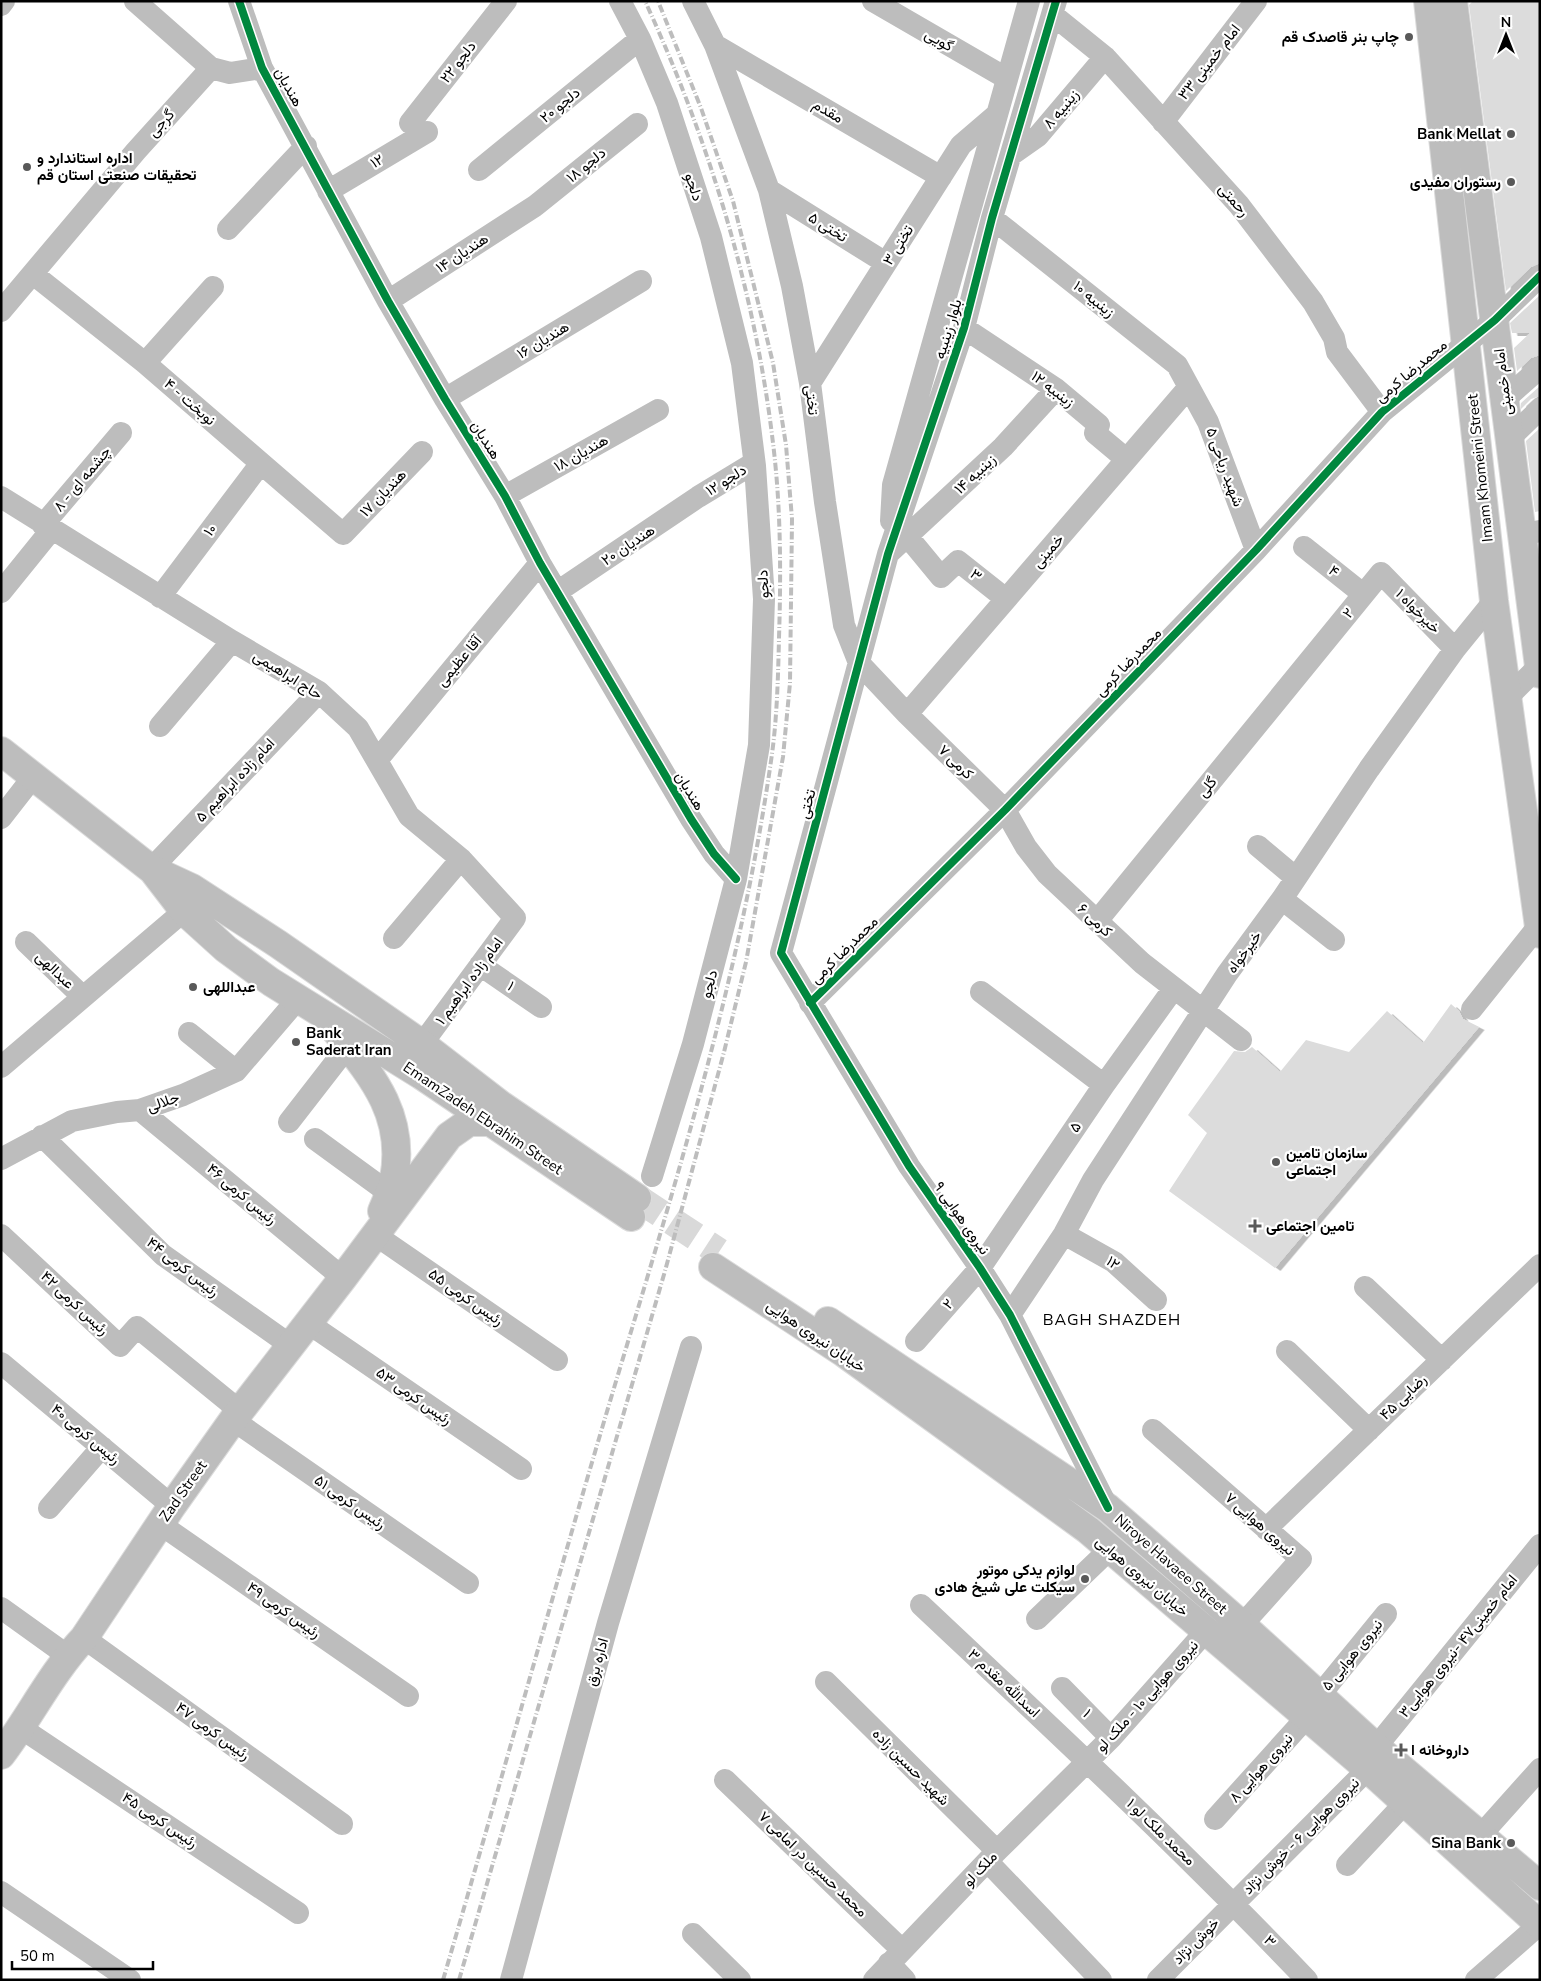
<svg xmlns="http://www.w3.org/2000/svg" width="1541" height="1981" font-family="'Nunito Sans',Vazirmatn,sans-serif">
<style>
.building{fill:#dcdcdc;filter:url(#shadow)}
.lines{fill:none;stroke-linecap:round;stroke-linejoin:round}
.major-tunnel{stroke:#d9d9d9;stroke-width:28;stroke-dasharray:28 14;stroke-linecap:butt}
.major-casing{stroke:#dbdbdb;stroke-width:30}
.minor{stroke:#bdbdbd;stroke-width:22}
.major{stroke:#bdbdbd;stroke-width:28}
.rail{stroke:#bdbdbd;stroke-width:4;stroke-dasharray:8 2.5 1 2.5;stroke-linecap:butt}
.cycleway-casing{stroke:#fff;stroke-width:11}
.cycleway{stroke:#00873e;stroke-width:8}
.poi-dot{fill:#595959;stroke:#fff;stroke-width:2}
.labels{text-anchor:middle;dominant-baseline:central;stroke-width:4.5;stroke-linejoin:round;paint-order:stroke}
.poi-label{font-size:15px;font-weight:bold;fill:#000;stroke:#fff;text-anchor:start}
.street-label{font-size:15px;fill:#000;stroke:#fff}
.neighbourhood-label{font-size:16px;letter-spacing:1px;fill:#000;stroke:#fff}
</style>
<defs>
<filter id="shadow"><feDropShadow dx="5.5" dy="3" stdDeviation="0" flood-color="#0004"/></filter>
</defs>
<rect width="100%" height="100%" fill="#fff"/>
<path class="building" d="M1473,1H1540V263L1531,267L1506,291L1469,5Z
M1540,295V355L1531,358L1517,371L1514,348L1530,333H1512L1510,323Z
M1540,386V396L1531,399L1521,409V403Z
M1540,428V511L1535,512L1526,441Z
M1451,1004L1459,1011L1463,1019L1479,1027L1275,1268L1169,1191L1207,1133L1188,1115L1234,1051L1245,1052L1252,1047L1280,1072L1306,1040L1349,1052L1387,1011L1423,1043Z"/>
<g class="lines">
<path class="major-tunnel" d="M637,1198L719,1252"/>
<defs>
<path id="major" d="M1428,1L1494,601L1540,934
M1453,1L1540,674
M1,751L151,869L192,888L278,944L422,1044L501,1105L637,1198
M154,872L184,911L226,949L271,982L421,1075L631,1217
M335,1030C372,1076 406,1115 394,1179C392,1189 386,1201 382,1211
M713,1267L844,1353L1088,1530L1368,1769L1540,1925
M828,1321L1108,1508L1242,1625L1376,1747L1540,1886
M1,1755C30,1717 51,1673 84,1638L172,1506L233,1420L343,1278L449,1136L469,1122H489"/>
</defs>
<use href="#major" class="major-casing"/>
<path class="minor" d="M135,1L211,68
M239,1L262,68L388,301L445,399L505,496L540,563L691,819L714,854L736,879
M620,1L640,39L667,103L711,237L742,363L755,466L764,599L759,745L736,879L693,1044L652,1176
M693,1L715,45L769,190L792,286L810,383L825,502L844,625L859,663L907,714L1005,810L1026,847L1047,874L1142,963L1241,1040
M873,1L1006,78
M1056,1L992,218L964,328L888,554L781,953L909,1166L980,1268L1010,1315L1108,1508
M1,5L4,1
M1053,15L1105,57L1239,205L1313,302L1334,338L1337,352L1382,412
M715,45L941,177
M1163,122L1256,1
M410,123L506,1
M1011,155L1038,136L1105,57
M479,170L640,39
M769,190L886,263
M328,191L427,132
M992,218L1177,365L1208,422L1256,550
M228,229L306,146
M33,274L145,363L343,534L422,452
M388,301L535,206L637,124
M1,311L136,151L211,68L230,73L262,68
M964,328L1056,389L1099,425L1095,433L1126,459
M145,363L213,287
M810,383L961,145L996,115
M445,399L641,281
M1505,399L1540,368
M1510,438L1540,409
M505,496L658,410
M1,497L232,641L319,692L358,728L409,816L461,859L515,918L422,1044
M891,521L893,485L1029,1
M43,525L121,433
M1522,535L1540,531
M908,537L941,577L958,561L1006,599
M1304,547L1363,594
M889,553L1003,447L1056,389
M1,592L52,529
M557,592L698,497L754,463
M160,597L261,463
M1508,697L1540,665
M907,714L1189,387
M160,726L232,641
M378,759L540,563
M1,818L33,777
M1258,846L1296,878
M151,869L319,692
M1282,899L1334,940
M1097,921L1381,573L1455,649
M394,938L461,859
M26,942L83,997
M480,965L541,1007
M981,992L1104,1085
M810,1003L1005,810L1256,550L1382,412L1495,320L1540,276
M1472,1009L1540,924
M189,1033L236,1071
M1,1067L184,911
M140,1110L343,1278
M289,1122L348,1046
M42,1136L163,1255L290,1345
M315,1139L389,1193
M1,1159L72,1121L117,1112L140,1110L183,1095L236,1071L297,1000
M374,1234L557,1360
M1064,1234L1114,1262L1156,1300
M1,1235L120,1346L137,1327L240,1411
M1365,1287L1442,1360
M1010,1315L1064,1234L1093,1180L1227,974L1282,899L1369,769L1455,649L1494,601
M308,1323L521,1469
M916,1341L980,1268L1104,1085L1174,988
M1287,1351L1369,1430
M1,1363L172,1506
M233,1420L468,1583
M1153,1430L1301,1559L1242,1625
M49,1508L102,1447
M160,1524L408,1696
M1266,1529L1540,1265
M921,1605C1052,1728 1183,1850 1307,1980
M1,1608L68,1656
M1037,1619L1110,1549
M84,1638L342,1824
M826,1682L997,1851
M1062,1688L1111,1738
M1319,1696L1386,1614
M21,1728L298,1913
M1376,1747L1540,1545
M725,1780L901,1949
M1215,1819L1307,1717
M1480,1836L1540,1769
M988,1862L1101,1980
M1347,1865L1405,1803
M1,1892L130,1980
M693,1934L740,1980
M889,1963L905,1980
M511,1980L608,1623L691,1347
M874,1980L997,1851L1111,1738L1206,1631
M1158,1980L1368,1769
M1476,1980L1539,1925"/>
<use href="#major" class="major"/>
<path class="rail" d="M443,1980C502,1779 557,1578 617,1378C678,1176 741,971 771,761C777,721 778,679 779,638C781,573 781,508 773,443C755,291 709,140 645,1
M459,1980L665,1271L724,1052L746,962L783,757L790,683L792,519L786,445L773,363L733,201L701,108L658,1"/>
<defs>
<path id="cycleway" d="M239,1L262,68L388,301L445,399L505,496L540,563L691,819L714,854L736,879
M1056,1L992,218L964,328L888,554L781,953L909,1166L980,1268L1010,1315L1108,1508
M810,1003L1005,810L1256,550L1382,412L1495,320L1540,276"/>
</defs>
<use href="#cycleway" class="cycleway-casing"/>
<use href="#cycleway" class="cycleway"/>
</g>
<g class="poi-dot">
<circle cx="1409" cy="37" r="5"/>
<circle cx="1511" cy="134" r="5"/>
<circle cx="27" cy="167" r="5"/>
<circle cx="1511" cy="182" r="5"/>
<circle cx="193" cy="987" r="5"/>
<circle cx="296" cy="1042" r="5"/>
<circle cx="1276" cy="1162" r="5"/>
<path d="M1252.5 1218.5h5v5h5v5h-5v5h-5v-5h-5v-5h5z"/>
<circle cx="1085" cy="1579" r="5"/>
<path d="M1398.5 1742.5h5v5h5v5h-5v5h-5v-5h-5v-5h5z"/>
<circle cx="1511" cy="1843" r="5"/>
</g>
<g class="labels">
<g class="poi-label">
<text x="1399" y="37" text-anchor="end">چاپ بنر قاصدک قم</text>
<text x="1501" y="134" text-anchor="end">Bank Mellat</text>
<text x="37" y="158">اداره استاندارد و<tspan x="37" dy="17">تحقیقات صنعتی استان قم</tspan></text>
<text x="1501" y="182" text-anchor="end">رستوران مفیدی</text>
<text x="203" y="987">عبداللهی</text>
<text x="306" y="1033">Bank<tspan x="306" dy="17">Saderat Iran</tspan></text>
<text x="1286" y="1153">سازمان تامین<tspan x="1286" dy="17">اجتماعی</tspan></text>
<text x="1266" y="1226">تامین اجتماعی</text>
<text x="1075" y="1570" text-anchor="end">لوازم یدکی موتور<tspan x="1075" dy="17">سیکلت علی شیخ هادی</tspan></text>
<text x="1411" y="1750">داروخانه ا</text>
<text x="1501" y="1843" text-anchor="end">Sina Bank</text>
</g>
<g class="street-label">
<text transform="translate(939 40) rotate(30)">گویی</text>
<text transform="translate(458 62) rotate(-52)">دلجو ۲۲</text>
<text transform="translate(1209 62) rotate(-52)">امام خمینی ۳۳</text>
<text transform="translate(289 87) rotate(61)">هندیان</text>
<text transform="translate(560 105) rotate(-39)">دلجو ۲۰</text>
<text transform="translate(1061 109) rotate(-50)">زینبیه ۸</text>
<text transform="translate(828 111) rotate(30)">مقدم</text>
<text transform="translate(161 123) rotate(-48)">گرجی</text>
<text transform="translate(377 161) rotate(-31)">۱۲</text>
<text transform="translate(586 165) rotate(-39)">دلجو ۱۸</text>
<text transform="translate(694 187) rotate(72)">دلجو</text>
<text transform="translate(1234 200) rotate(49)">رحمتی</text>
<text transform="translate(828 227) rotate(32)">تختی ۵</text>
<text transform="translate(898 245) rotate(-58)">تختی ۳</text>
<text transform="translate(462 253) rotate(-33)">هندیان ۱۴</text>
<text transform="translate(1094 299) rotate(39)">زینبیه ۱۰</text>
<text transform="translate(948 329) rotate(-73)">بلوار زینبیه</text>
<text transform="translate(543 340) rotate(-31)">هندیان ۱۶</text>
<text transform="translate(1411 371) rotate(-40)">محمدرضا کرمی</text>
<text transform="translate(1503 382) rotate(-97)">امام خمینی</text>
<text transform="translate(1053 389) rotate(37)">زینبیه ۱۲</text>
<text transform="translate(812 400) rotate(83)">تختی</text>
<text transform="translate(190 402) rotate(41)">۴ - نوبخت</text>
<text transform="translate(486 440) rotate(58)">هندیان</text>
<text transform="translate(581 453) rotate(-29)">هندیان ۱۸</text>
<text transform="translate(1225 467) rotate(70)">۵ شهید ریاحی</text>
<text transform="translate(1480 468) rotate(-96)">Imam Khomeini Street</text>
<text transform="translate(975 474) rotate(-43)">زینبیه ۱۴</text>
<text transform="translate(82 479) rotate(-50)">۸ - چشمه ای</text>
<text transform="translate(726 480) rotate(-32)">دلجو ۱۲</text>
<text transform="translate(383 493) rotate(-46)">هندیان ۱۷</text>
<text transform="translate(210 530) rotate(-53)">۱۰</text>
<text transform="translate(628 545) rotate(-34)">هندیان ۲۰</text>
<text transform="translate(1048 551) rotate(-49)">خمینی</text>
<text transform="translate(1334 571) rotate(39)">۴</text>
<text transform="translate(976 575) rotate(39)">۳</text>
<text transform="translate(763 584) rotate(-93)">دلجو</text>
<text transform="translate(1418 611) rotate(45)">خیرخواه ۱</text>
<text transform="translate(1348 613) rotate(-51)">۲</text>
<text transform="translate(459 661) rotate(-50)">آقا عظیمی</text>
<text transform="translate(1128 662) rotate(-46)">محمدرضا کرمی</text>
<text transform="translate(288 675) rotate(32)">حاج ابراهیمی</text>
<text transform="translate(956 762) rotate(44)">کرمی ۷</text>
<text transform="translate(235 780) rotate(-47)">امام زاده ابراهیم ۵</text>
<text transform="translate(1207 787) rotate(-51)">گلی</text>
<text transform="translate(690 791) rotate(59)">هندیان</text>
<text transform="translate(807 804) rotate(-75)">تختی</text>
<text transform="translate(1095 920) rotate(43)">کرمی ۶</text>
<text transform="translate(844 950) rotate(-45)">محمدرضا کرمی</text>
<text transform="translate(1244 952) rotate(-54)">خیرخواه</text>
<text transform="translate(55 970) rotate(44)">عبدالهی</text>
<text transform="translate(469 981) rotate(-54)">امام زاده ابراهیم ۱</text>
<text transform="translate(709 984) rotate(-75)">دلجو</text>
<text transform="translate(511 986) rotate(35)">۱</text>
<text transform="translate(163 1102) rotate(-19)">جلالی</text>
<text transform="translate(483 1118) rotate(34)">EmamZadeh Ebrahim Street</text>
<text transform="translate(1075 1127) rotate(-56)">۵</text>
<text transform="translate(242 1194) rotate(40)">رئیس کرمی ۴۶</text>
<text transform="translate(962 1218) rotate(55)">نیروی هوایی ۹</text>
<text transform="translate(1113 1263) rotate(35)">۱۲</text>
<text transform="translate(183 1267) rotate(38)">رئیس کرمی ۴۴</text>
<text transform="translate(466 1297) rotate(35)">رئیس کرمی ۵۵</text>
<text transform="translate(75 1303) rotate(43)">رئیس کرمی ۴۲</text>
<text transform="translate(948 1304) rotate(-49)">۲</text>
<text transform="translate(816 1336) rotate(34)">خیابان نیروی هوایی</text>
<text transform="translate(414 1396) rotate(35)">رئیس کرمی ۵۳</text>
<text transform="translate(1403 1397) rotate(-44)">رضایی ۴۵</text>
<text transform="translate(86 1434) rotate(40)">رئیس کرمی ۴۰</text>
<text transform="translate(183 1491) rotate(-55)">Zad Street</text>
<text transform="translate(350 1502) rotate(35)">رئیس کرمی ۵۱</text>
<text transform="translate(1260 1524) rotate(41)">نیروی هوایی ۷</text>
<text transform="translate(1171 1564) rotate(41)">Niroye Havaee Street</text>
<text transform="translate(1142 1576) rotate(40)">خیابان نیروی هوایی</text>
<text transform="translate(284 1610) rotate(35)">رئیس کرمی ۴۹</text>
<text transform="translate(1458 1646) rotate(-51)">امام خمینی۴۷ -نیروی هوایی۳</text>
<text transform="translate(1352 1655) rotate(-51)">نیروی هوایی ۵</text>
<text transform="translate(597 1662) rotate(-75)">اداره برق</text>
<text transform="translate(1004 1683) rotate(43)">۳ اسدالله مقدم</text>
<text transform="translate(1147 1696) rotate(-48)">نیروی هوایی ۱۰ - ملک لو</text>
<text transform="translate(1087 1713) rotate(46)">۱</text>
<text transform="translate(213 1731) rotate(36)">رئیس کرمی ۴۷</text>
<text transform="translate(911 1767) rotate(45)">شهید حسین زاده</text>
<text transform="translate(1261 1768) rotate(-48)">نیروی هوایی ۸</text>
<text transform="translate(160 1820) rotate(34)">رئیس کرمی ۴۵</text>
<text transform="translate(1161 1832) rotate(44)">۱ محمد ملک لو</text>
<text transform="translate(1301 1836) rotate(-45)">نیروی هوایی ۶ - خوش نژاد</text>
<text transform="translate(813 1864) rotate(44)">۷ محمد حسین در امامی</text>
<text transform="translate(980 1869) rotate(-47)">ملک لو</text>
<text transform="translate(1196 1941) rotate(-45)">خوش نژاد</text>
<text transform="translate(1270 1941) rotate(46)">۳</text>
</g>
<g class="neighbourhood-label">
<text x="1112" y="1320">BAGH SHAZDEH</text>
</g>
</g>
<rect width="1541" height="1981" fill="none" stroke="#000000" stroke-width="5"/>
<g transform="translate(1506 35)" stroke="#ffffff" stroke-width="4" paint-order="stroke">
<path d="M0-4L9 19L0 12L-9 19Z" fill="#000000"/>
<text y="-8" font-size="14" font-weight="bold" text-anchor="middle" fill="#000000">N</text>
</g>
<path d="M12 1961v8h141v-8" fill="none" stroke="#000000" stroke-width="2.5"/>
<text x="20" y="1961" font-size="15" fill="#000000" stroke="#ffffff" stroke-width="4" paint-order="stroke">50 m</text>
</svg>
